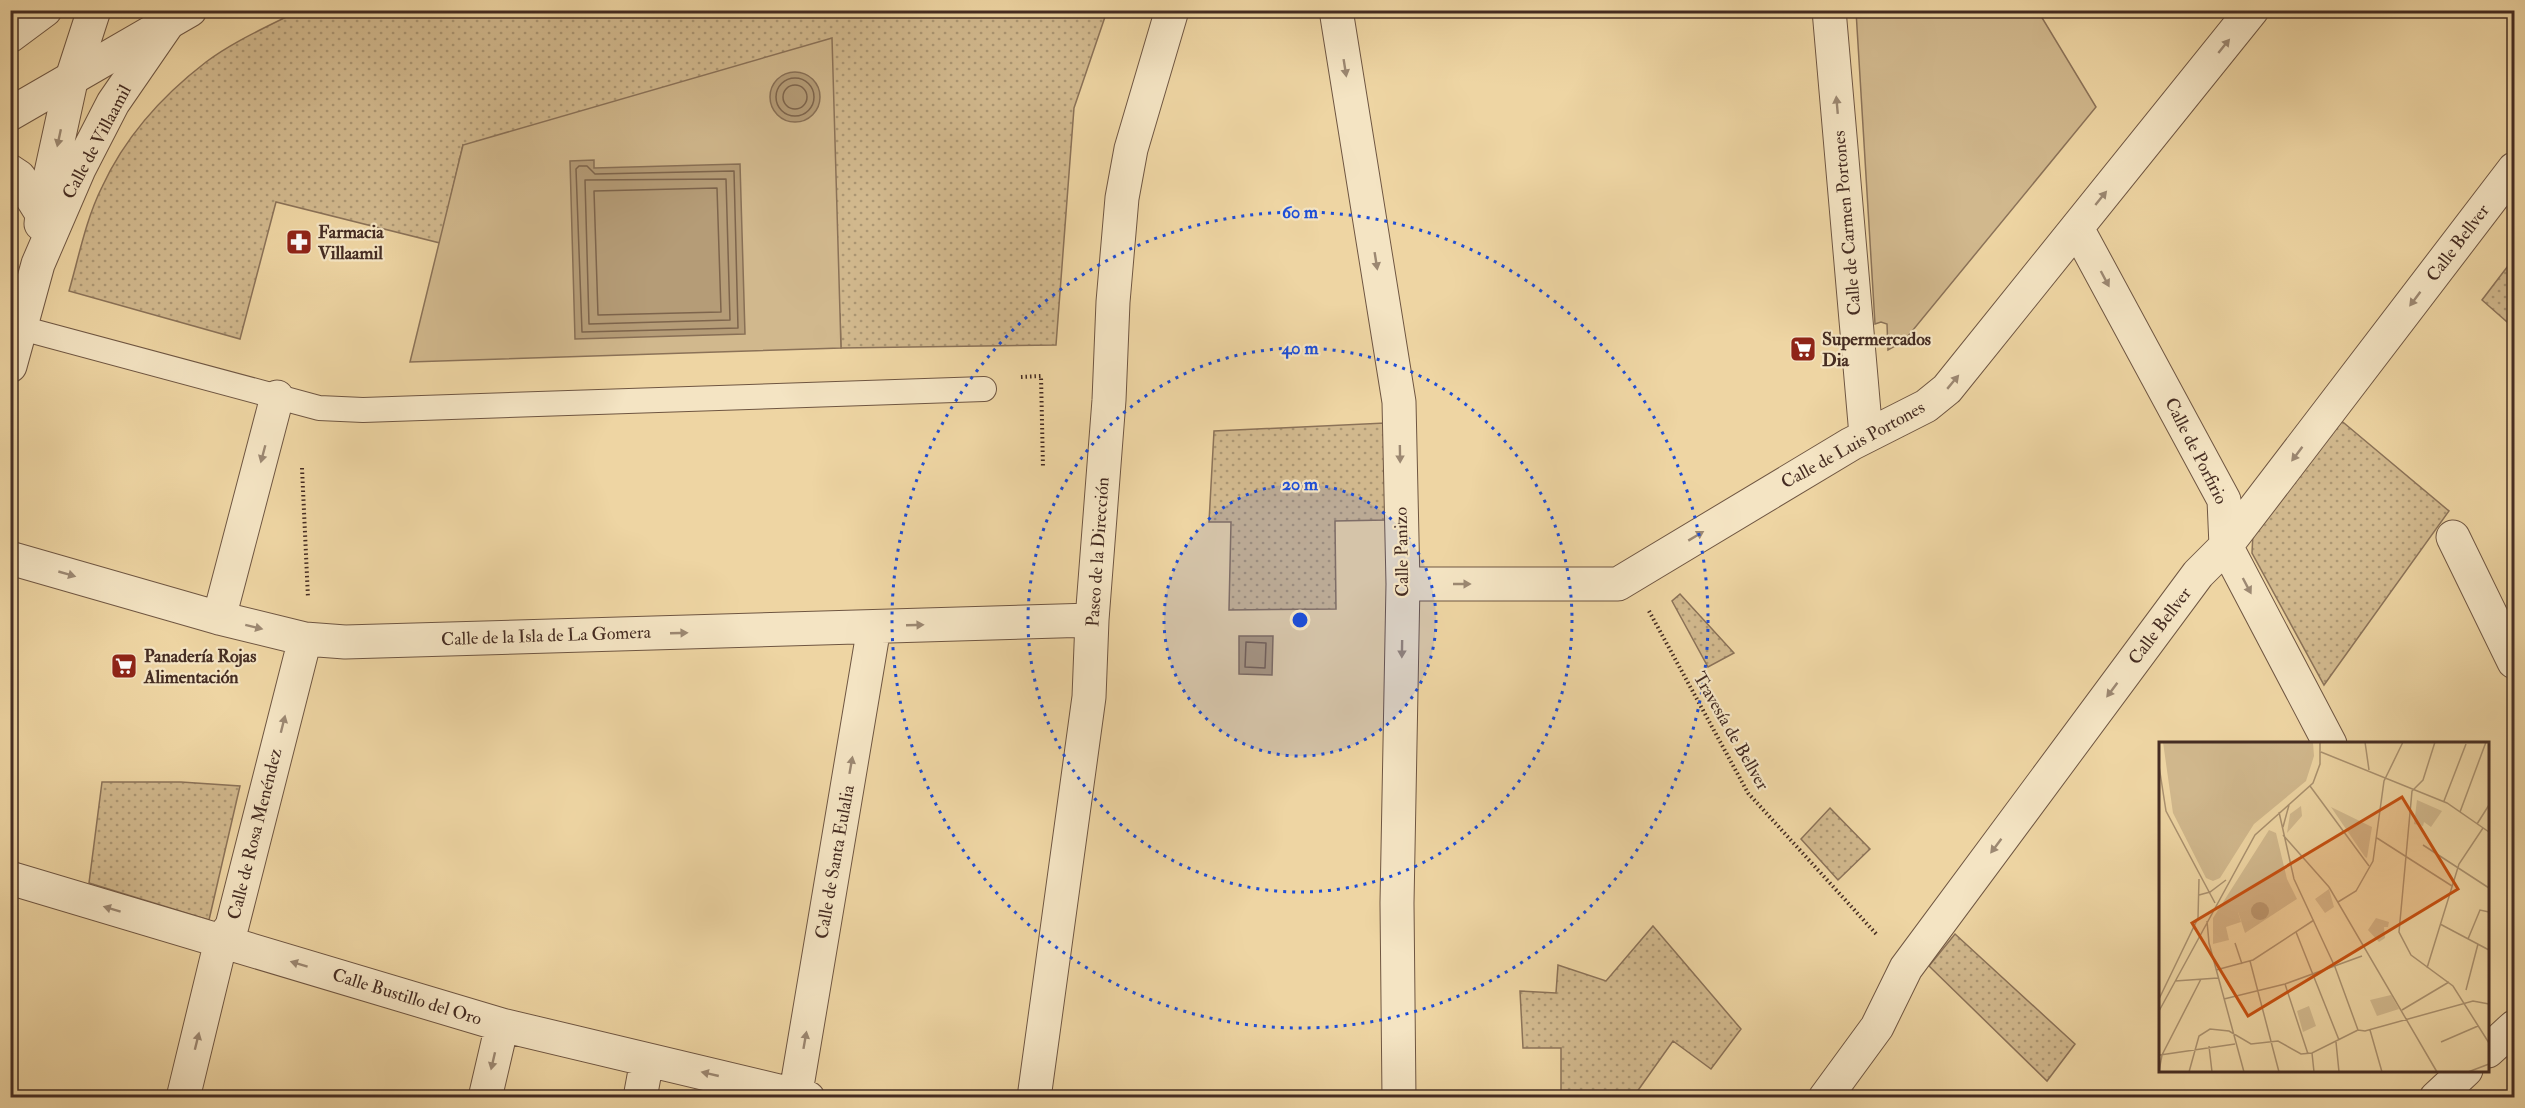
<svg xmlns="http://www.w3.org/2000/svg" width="2525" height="1108" font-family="'IM FELL Double Pica',serif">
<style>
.grass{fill:url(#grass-dots);stroke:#8b7258;stroke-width:1.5}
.park{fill:#d1b88d;stroke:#8b7258;stroke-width:1.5}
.water{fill:#b59c77;stroke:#886f55;stroke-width:1.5}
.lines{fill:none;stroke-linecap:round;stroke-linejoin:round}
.shore{stroke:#7d644c;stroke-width:1.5}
.service-casing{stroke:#6f5642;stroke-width:26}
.minor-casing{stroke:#6f5642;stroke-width:35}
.tertiary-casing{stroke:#6f5642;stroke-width:35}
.path{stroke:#452c22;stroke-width:4;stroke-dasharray:1.5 3;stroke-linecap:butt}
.service{stroke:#f4e4c3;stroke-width:24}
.minor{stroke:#f4e4c3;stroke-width:33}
.tertiary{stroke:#f4e4c3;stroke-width:33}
.oneway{fill:#9c8872}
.ring{fill:none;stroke:#1d4ed8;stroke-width:3;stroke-dasharray:3 6}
.labels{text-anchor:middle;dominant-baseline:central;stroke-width:4.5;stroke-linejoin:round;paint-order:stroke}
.street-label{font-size:18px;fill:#452c22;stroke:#f4e4c3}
.poi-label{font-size:18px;font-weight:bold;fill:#452c22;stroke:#f4e4c3;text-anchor:start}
.inset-road{fill:none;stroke:#aa916f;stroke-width:1.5}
.view{fill:#c75010;fill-opacity:0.15;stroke:#c75010;stroke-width:3}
.inset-edge{fill:none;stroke:#452c22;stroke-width:3}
.centre{fill:#1d4ed8;stroke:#f4e4c3;stroke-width:3}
.ring-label{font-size:18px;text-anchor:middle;font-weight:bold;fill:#1d4ed8;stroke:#f4e4c3;stroke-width:4.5;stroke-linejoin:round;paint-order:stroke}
</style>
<defs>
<pattern id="grass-dots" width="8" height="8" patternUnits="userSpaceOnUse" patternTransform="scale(1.5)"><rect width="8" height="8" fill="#d1b88d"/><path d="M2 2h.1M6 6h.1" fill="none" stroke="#ab9673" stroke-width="1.8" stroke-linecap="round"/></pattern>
</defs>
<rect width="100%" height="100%" fill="#eed5a3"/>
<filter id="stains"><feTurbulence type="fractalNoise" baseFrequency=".00333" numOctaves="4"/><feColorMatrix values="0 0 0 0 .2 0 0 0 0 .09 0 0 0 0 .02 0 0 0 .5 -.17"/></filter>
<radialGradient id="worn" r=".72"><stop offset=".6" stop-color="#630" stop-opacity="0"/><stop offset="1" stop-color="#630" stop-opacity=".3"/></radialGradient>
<path class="grass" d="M298,11H1107L1074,108L1056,345L841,348L840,314H758L463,145L440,243L276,202L240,339L69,291C79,256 86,219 102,187C125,137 163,95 206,62C234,41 267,27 298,11Z
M2514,258V328L2482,300Z
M2338,418L2449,511L2324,685L2252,553L2253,533Z
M1385,423L1386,520L1335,521L1336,609L1229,610L1231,522H1209L1214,431Z
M1680,594L1734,653L1708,667L1672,601Z
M102,782H181L240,786L209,920L89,883Z
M1830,808L1870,849L1838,880L1801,839Z
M1653,926L1741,1029L1711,1069L1673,1041L1634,1096L1635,1097H1561V1048H1523L1520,991L1556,993L1558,965L1606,981Z
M1955,934L2075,1044L2047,1081L1929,966Z"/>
<path class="park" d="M1856,11H2038L2096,107L1904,341L1888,350L1887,324L1881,322L1875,324Z
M832,38L841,348L410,362L463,145Z"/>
<path class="water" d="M770 97a25 25 0 1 1 50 0a25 25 0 1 1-50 0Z
M594,160V168L740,164L745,334L575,339L570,161Z
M1239,636H1273L1272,675L1239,674Z"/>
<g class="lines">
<path class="shore" d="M776 97a19 19 0 1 1 38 0a19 19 0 1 1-38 0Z
M783 97a12 12 0 1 1 24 0a12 12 0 1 1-24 0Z
M579,166H587L595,174L734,171L738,328L582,332L576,169Z
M726,179L730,320L589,324L585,180Z
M717,188L721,312L598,315L594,191Z
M1246,642L1266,643L1265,668L1245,667Z"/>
<defs>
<path id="service" d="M10,325L319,408L363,410L984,389"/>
<path id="minor" d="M1336,10L1399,402L1403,584L1397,903L1399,1098
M1829,10L1866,435
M10,171L19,177L42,214L41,224
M42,214L71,81L94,10
M2077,228L2224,500L2226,546L2330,744
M10,366L38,264L79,169L113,103L166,26
M2453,537L2514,662
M10,558L219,618L305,639L345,642L1092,620
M1403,584H1618L1851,444L1926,406L1947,389L2252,10
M219,618L277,397
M10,878L502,1025L808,1098
M2488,1051L2514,1027
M183,1098L221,941L232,926L305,639
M485,1098L502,1025
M640,1098L647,1060
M795,1098L874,627
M1034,1098L1089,697L1092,620L1109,400L1113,302L1122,198L1131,149L1172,10
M1825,1098L1877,1027L1906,968L2198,574L2226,546L2514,169
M2436,1098L2466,1070"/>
<path id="tertiary" d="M10,36L45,10
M10,114L190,10"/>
</defs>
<use href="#service" class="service-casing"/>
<use href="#minor" class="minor-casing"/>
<use href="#tertiary" class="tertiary-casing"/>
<path class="path" d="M1021,377L1041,376L1043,468
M302,468L308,598
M1649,611L1748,793L1878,936"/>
<use href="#service" class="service"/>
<use href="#minor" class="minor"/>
<use href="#tertiary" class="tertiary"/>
</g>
<defs><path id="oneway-solid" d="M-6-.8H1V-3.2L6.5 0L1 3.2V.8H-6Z" transform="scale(1.5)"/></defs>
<g class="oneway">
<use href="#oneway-solid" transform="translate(2224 46) rotate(-51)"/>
<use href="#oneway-solid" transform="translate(1345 68) rotate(81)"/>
<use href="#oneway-solid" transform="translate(1837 105) rotate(-95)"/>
<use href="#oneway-solid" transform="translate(59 138) rotate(102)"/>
<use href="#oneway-solid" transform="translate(2101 198) rotate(-51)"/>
<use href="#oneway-solid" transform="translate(1376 261) rotate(81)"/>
<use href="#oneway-solid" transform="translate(2105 279) rotate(62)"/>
<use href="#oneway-solid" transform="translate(2415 299) rotate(127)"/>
<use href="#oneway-solid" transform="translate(1953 382) rotate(-50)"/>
<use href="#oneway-solid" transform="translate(263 454) rotate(105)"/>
<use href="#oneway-solid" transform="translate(1400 454) rotate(89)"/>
<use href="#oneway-solid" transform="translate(2297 454) rotate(127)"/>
<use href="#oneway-solid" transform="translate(1696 536) rotate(-31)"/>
<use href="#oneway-solid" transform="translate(67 574) rotate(16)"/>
<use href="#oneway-solid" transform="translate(1462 584)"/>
<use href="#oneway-solid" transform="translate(2247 586) rotate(62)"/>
<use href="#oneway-solid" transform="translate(915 625) rotate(-2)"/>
<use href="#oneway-solid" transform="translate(254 627) rotate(14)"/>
<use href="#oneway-solid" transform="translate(679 633) rotate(-2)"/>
<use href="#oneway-solid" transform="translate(1402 649) rotate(91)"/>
<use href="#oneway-solid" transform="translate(2112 690) rotate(127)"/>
<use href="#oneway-solid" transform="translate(283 724) rotate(-76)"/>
<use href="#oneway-solid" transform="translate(851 765) rotate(-80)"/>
<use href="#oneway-solid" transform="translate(1996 846) rotate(127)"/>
<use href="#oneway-solid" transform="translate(112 909) rotate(-163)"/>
<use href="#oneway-solid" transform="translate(299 964) rotate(-163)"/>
<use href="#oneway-solid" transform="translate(805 1040) rotate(-80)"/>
<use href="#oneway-solid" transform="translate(197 1041) rotate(-76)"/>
<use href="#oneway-solid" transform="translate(493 1061) rotate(103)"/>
<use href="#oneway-solid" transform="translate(710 1074) rotate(-167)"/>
</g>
<circle cx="1300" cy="620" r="136" fill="#1d4ed8" fill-opacity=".12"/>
<g class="ring">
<circle cx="1300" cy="620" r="136"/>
<circle cx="1300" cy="620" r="272"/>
<circle cx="1300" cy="620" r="408"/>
</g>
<defs>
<symbol id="pharmacy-square" viewBox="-11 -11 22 22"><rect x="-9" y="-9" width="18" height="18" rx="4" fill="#8f2418" stroke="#f4e4c3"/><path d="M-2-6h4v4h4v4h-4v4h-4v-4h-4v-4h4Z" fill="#fff"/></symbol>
<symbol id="supermarket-square" viewBox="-11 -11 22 22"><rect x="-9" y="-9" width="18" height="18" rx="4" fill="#8f2418" stroke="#f4e4c3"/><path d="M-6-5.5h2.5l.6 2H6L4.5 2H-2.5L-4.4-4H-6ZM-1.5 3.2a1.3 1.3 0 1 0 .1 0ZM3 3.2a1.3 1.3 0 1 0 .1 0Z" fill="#fff"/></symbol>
</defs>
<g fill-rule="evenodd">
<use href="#pharmacy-square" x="284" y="227" width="30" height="30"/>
<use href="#supermarket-square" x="1788" y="334" width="30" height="30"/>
<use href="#supermarket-square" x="109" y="651" width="30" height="30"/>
</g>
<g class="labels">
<g class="street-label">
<text transform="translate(97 142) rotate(-62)">Calle de Villaamil</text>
<text transform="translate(1847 223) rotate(-95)">Calle de Carmen Portones</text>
<text transform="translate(2458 243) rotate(-53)">Calle Bellver</text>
<text transform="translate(1853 445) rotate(-29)">Calle de Luis Portones</text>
<text transform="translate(2196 451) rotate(63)">Calle de Porfirio</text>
<text transform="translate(1098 552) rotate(-86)">Paseo de la Dirección</text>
<text transform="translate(1402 552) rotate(-91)">Calle Panizo</text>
<text transform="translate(2160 626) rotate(-53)">Calle Bellver</text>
<text transform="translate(546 636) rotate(-2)">Calle de la Isla de La Gomera</text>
<text transform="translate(1731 731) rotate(60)">Travesía de Bellver</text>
<text transform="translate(255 834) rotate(-76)">Calle de Rosa Menéndez</text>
<text transform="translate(835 862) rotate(-80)">Calle de Santa Eulalia</text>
<text transform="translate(407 997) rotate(17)">Calle Bustillo del Oro</text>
</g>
<g class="poi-label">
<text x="318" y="232">Farmacia<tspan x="318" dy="21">Villaamil</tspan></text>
<text x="1822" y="339">Supermercados<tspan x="1822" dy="21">Dia</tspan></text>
<text x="144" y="656">Panadería Rojas<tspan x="144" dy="21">Alimentación</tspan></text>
</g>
</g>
<g transform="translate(2159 742)">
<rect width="330" height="330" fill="#eed5a3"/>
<path d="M258,58L283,69L272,85L265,80L264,84L255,82ZM142,64L143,74L128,91L131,72ZM110,88L117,91L128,137L138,157L121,168L79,170L82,180L67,185L70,198L54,202V176ZM170,147L175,165L166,171L156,157ZM217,176L230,180L229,185H225L226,196L220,200L209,188ZM232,253L240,267L218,274L211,258ZM150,264L157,284L144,290L138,269Z" fill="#d1b88d"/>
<path d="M4,0H154L155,14L147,39L95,82L61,136L54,139L47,136L14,71ZM172,65L213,85L208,116L206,115ZM105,143L121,168L86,191L79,170Z" fill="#d1b88d"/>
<path d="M92 169a9 9 0 1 1 18 0a9 9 0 1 1-18 0Z" fill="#b59c77"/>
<path class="inset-road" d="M206,0L210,28M276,0L264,38L253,49L240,190L252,213L294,244L330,301M162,10L288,61L330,90M0,24L7,69L56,161M151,44L210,124M285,59L307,2M120,70L135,137L176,225L199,288M301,70L327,0M318,82L330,63M124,85L130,63M124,93L170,145L278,330M218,96L293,144M264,103L330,146M40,153L51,150L67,138M179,160L197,149L214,119L225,39L244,0M48,179L50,201L85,330M281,182L330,208M137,190L180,298M309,197L321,168L330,170M76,201L83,222M91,219L120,330M268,226L300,122L324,86M57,228L94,218L155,178M16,239L59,236M126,242L149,312M307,248L319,202M0,257L39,176L40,137M65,257L126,242L203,214M243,268L290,240M0,269L96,93L154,41L161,22V0M199,288L206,289L314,259L330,262M211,288L223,330M177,300L180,330M282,300L319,284M50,304L53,330M153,311L155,330M1,313L76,302M0,329L3,313L42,237M30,330L40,294L51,287L70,289L92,302L119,299L142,312L153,311L199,288M309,330L330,322"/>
<path class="view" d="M243,55L299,147L89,274L33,181Z"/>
<rect width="330" height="330" class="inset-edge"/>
</g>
<circle cx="1300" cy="620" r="9" class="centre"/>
<g class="ring-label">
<text x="1300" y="218">60 m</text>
<text x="1300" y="354">40 m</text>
<text x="1300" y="490">20 m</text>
</g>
<rect width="2525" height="1108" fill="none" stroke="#eed5a3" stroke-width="36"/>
<rect x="12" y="12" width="2501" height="1084" fill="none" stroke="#452c22" stroke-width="3"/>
<rect x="18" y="18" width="2489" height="1072" fill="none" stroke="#452c22" stroke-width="1.5"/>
<rect width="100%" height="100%" filter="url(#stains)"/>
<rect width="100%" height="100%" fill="url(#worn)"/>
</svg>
